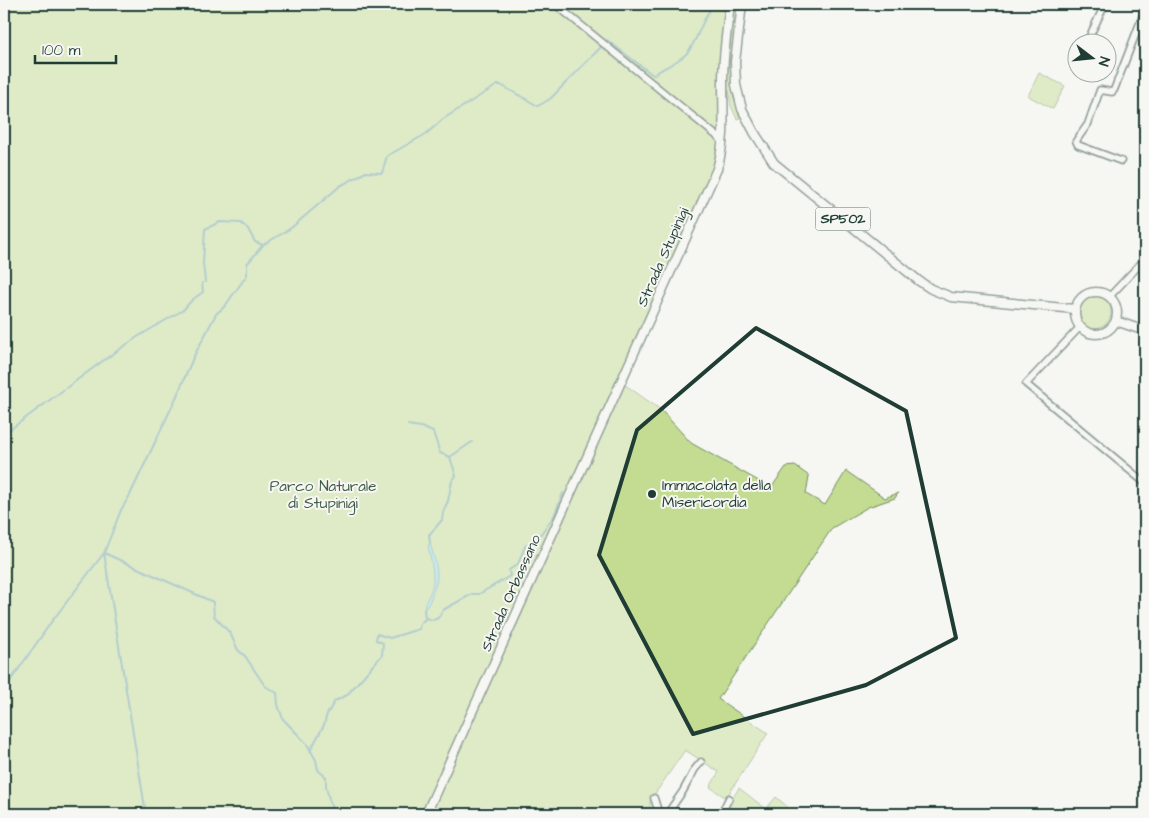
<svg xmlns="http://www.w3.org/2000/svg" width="1149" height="818" font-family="'Architects Daughter',sans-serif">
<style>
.green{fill:#c3dc92;stroke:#718c63}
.water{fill:#8fddee;stroke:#629da4}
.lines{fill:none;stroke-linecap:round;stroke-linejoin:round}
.stream{stroke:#629da4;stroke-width:2}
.minor-casing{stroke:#1f3d34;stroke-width:9}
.major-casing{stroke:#1f3d34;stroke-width:11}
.minor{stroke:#f6f6f2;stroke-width:5.5}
.major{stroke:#f6f6f2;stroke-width:8}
.marked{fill:none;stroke:#1f3d34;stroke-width:4;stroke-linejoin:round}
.poi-dot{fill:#1f3d34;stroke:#f6f6f2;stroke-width:2}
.labels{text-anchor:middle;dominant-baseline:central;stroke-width:4;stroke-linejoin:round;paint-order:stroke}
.shield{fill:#f6f6f2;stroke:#60746d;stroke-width:1}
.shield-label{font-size:14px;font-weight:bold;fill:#1f3d34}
.street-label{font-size:15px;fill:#1f3d34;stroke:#f6f6f2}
.poi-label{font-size:15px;fill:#1f3d34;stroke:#f6f6f2;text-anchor:start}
.park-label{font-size:15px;fill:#405d47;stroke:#f6f6f2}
</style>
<rect width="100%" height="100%" fill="#f6f6f2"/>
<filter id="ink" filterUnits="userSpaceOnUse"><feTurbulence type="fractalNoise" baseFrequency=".02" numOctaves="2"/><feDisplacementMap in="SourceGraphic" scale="10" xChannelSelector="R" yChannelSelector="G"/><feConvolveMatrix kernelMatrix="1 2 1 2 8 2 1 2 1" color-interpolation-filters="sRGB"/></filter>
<g filter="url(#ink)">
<path class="green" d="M4,4H738L732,72L734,96L740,118L737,119L731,106L729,90L721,157L621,382L661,410L691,443L771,488L786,467L795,466L809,476L806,494L825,505L846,471L885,498L898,493L895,498L868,507L832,528L718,699L768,733L726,798L710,787L719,772L685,750L650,801V807L645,814H4Z
M1039,73L1065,86L1053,109L1028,96Z
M1077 312a17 17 0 1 1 34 0a17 17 0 1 1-34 0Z
M739,788L766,809L776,797L796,814H722Z"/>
<path class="water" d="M430,543C434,559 441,574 434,589C431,597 430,604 424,610C425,602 428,598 431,591C436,579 431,559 428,546Z"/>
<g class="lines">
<path class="stream" d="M607,40L653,75C663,68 682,60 688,52C699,37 702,18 714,4
M205,282L203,263L205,229L220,222L241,223L248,229L255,242L263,245
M408,425L421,427L433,432L440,453L450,457
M4,434L104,360L139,336L183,310L192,300L203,292L202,283
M430,543L429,535L442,520L443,512L448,501L452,481L456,476L450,457L472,442
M104,553L213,602L214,616L230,633L238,650L245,656L265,686L277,693L278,705L283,719L307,744L316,760L318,770L326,777V787L333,814
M104,553L146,814
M424,610L425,617
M4,690L52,621L104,553L121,510L130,495L176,398L193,358L216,314L225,306L247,275V264L263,245L291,228L340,186L366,172L382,173L387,156L426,134L443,119L499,84L538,106L550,99L603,45
M310,751L324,725L327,714L335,701L347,695L382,655L383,643L376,640L377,634L390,638L419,629L420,624L426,618L433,620L438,618L443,610L472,594H479L510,576L509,570L518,564L525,546L534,543L554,516L563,493"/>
<defs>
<path id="minor" d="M555,4L723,141
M1087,42L1105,4
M1121,161L1078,145L1076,141L1088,124L1100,90L1112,92L1114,90L1145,10
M1110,296L1145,259
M1080,327L1026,384L1145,483
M654,798L659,814
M667,814L683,791L695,769L701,762
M721,814L729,798"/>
<path id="major" d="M742,4L735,62L736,85L742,109L754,132L774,163L919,281L931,289L951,297L1074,309
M1075 313a21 21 0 1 1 42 0a21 21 0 1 1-42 0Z
M1116,321L1145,331
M426,814L717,169C726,140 723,111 723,81C723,55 727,29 730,4"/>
</defs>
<use href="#minor" class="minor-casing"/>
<use href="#major" class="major-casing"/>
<use href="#minor" class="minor"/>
<use href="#major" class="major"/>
</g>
</g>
<path d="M0 0H1149V818H0ZM756,328L906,411L956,638L866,685L693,734L599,555L637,430Z" fill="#f6f6f2" fill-opacity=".55" fill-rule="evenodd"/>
<path class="marked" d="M756,328L906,411L956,638L866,685L693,734L599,555L637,430Z"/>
<circle class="poi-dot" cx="652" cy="494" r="5"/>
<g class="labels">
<rect class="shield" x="815.5" y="207.5" width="55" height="23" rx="4"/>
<g class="shield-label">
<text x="843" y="219">SP502</text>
</g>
<g class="street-label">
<text transform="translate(663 257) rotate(-66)">Strada Stupinigi</text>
<text transform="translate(511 593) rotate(-66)">Strada Orbassano</text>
</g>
<g class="poi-label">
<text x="662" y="485">Immacolata della<tspan x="662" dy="17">Misericordia</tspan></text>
</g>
<g class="park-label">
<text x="323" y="486">Parco Naturale<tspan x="323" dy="17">di Stupinigi</tspan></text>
</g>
</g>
<rect width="1149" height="818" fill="none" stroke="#f6f6f2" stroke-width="20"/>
<rect x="10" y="10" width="1129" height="798" fill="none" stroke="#1f3d34" stroke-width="2" filter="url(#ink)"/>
<g transform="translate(1092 58) rotate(106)"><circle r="24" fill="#f6f6f2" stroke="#a0aca6"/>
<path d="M0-4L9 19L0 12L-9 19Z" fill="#1f3d34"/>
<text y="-8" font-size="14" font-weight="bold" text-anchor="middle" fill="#1f3d34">N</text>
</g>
<path d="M35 55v8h81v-8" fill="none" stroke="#1f3d34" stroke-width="2.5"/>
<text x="42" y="55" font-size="15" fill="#1f3d34" stroke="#f6f6f2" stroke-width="4" paint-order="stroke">100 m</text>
</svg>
